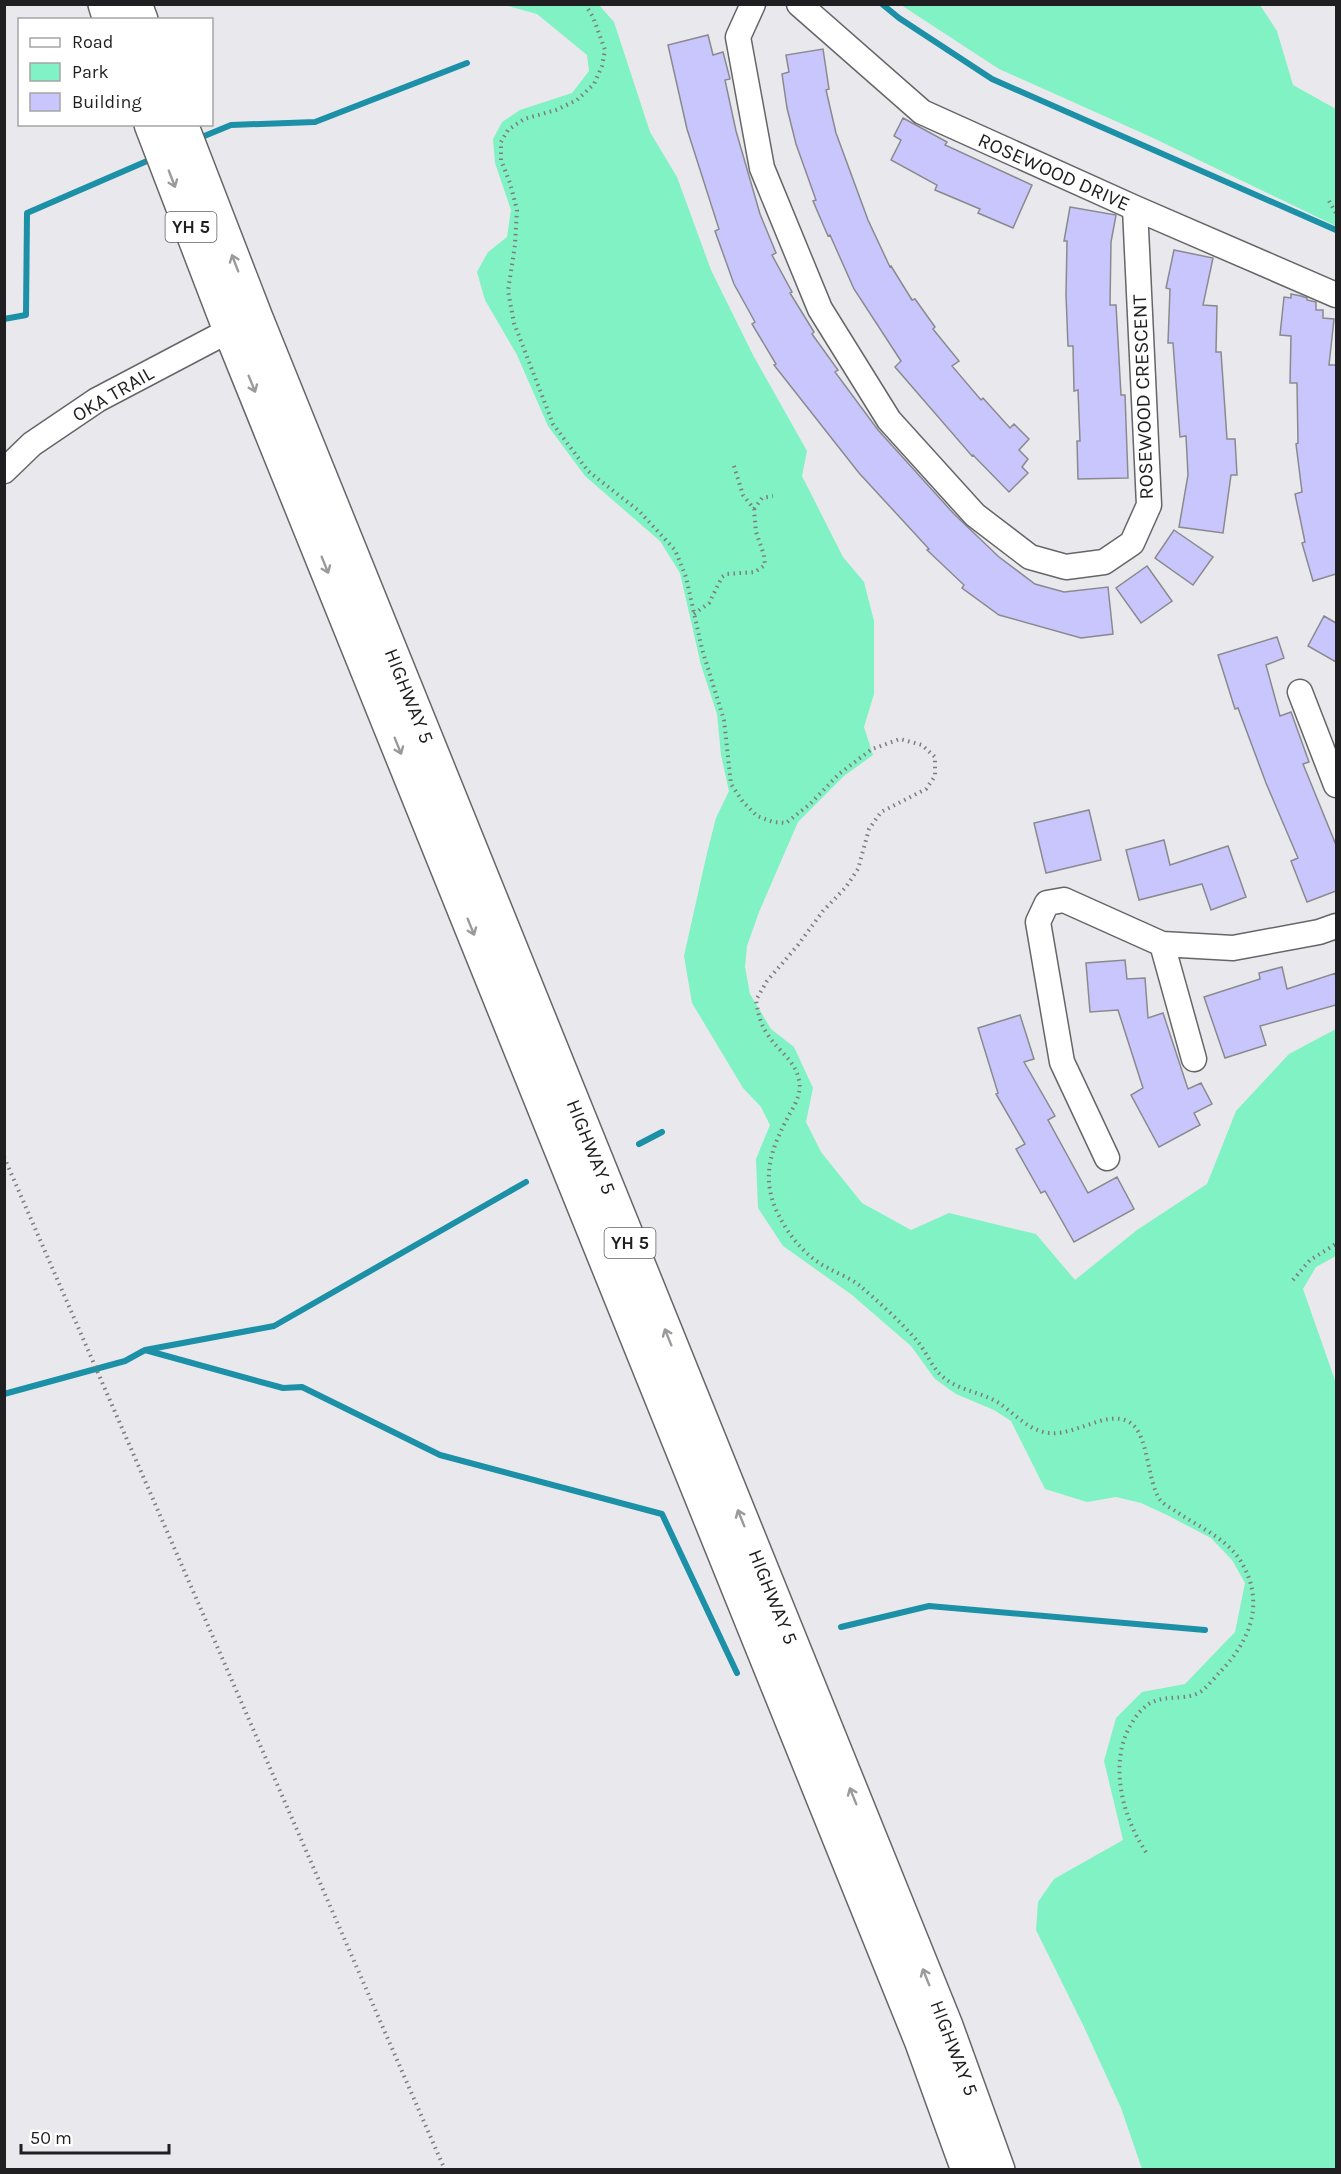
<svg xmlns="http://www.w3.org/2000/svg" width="1341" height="2174" font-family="Karla,sans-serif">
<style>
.green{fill:#80f2c3}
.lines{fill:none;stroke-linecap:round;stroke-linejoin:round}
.stream{stroke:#1c90a7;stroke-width:6}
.building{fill:#c9c6fd;stroke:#8a8a8e;stroke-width:1.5}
.street-casing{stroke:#666669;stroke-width:27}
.highway-casing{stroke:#666669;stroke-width:36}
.path{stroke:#7d7d80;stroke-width:4;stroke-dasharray:1.5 4.5;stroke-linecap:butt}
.street{stroke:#fff;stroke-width:24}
.highway{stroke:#fff;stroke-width:33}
.oneway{stroke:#9a9a9b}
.labels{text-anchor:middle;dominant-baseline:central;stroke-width:5;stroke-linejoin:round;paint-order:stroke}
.shield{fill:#fff;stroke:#626264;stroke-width:1.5}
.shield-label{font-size:18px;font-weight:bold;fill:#1f1f21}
.street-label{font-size:20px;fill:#1f1f21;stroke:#fff}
</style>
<rect width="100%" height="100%" fill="#e9e9ed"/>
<path class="green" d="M504,5H599L614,22L650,132L677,177L711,270L753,355L807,451L802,476L843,557L864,582L874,621V694L864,727L873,755L844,776L798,822L759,912L747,946L745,967L750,994L771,1029L794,1047L813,1088L806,1122L821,1152L862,1203L911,1230L949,1213L1036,1234L1075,1280L1137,1230L1207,1184L1236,1111L1289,1054L1336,1029V1256L1316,1267L1303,1289L1336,1383V2169H1142L1121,2108L1084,2027L1036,1930L1038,1902L1054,1879L1123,1840L1104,1761L1116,1718L1142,1692L1185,1684L1235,1632L1245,1583L1232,1560L1211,1538L1167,1515L1141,1503L1116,1497L1087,1502L1045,1489L1011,1421L994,1410L956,1394L935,1379L911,1346L852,1295L783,1246L758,1208L756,1159L770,1125L761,1107L743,1088L692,1003L684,956L707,853L716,818L729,791L721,755L717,714L701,665L680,573L660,541L585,476L548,426L517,355L485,300L477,272L488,252L507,237L511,210L495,163L493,139L502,122L520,110L572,93L589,71L587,55L537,14Z
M901,5H1260L1277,31L1293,85L1336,109V226L1151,137L999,69Z"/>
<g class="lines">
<path class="stream" d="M882,4L899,18L992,79L1336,230
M197,139L231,125L315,122L467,63
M4,319L26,315L27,213L154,158
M639,1144L662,1132
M145,1350L283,1388L302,1387L440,1455L662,1514L737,1673
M4,1394L125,1361L145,1350L274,1326L526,1182
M841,1627L929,1606L1205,1630"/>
</g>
<path class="building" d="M708,35L713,55L723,52L730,79L725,80L736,131L760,214L776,253L772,255L792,292L790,293L814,332L812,334L838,370L835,372L878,430L954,514L999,557L1035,584L1064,592L1108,587L1113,634L1081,638L999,615L962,588L964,585L927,550L929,549L859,473L774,365L776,364L752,324L755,322L734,284L715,231L719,229L687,129L668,45Z
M823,49L829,89L826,90L836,133L868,220L890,267L891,266L912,300L915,299L935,327L933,329L959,361L952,366L981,400L983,398L1010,428L1014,424L1029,439L1019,450L1028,459L1022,467L1028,473L1009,492L973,455L972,456L895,367L901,361L854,289L830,235L828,236L813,201L816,200L796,144L787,108L782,74L789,72L786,55Z
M903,118L947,142L945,145L1032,185L1013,228L978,213L980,209L935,190L937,185L891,160L901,140L894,136Z
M1070,207L1116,215L1111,242L1110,305H1116L1121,395H1125L1128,478L1078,479L1077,441H1080L1078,390L1074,391L1073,346H1068L1066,295L1067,241H1064Z
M1174,250L1213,258L1203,305L1217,306L1216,352H1221L1227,439H1235L1237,475H1231L1223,533L1179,527L1188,475L1186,436L1180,437L1173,343H1168L1170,289L1166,288Z
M1291,294L1301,296L1307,298V300L1316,302V310H1323V318L1334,319L1329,365H1336V574L1313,581L1302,543L1305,542L1295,494L1302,492L1296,444L1298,443L1297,383H1290L1291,336L1280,335L1284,297L1291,298Z
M1174,530L1213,557L1193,585L1155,558Z
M1147,566L1172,601L1141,623L1116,588Z
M1324,616L1336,623V662L1308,646Z
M1277,637L1284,658L1266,665L1280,716L1291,712L1309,762L1303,764L1336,845V891L1307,902L1291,861L1298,858L1266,783L1238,708L1235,709L1218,655Z
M1089,810L1101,860L1046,873L1034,823Z
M1164,840L1170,865L1228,846L1246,897L1211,910L1202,884L1139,900L1126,850Z
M1125,960L1127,979L1145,978L1148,1018L1163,1013L1188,1089L1201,1083L1212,1104L1194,1113L1200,1125L1159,1147L1131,1095L1143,1088L1118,1010L1090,1012L1086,963Z
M1282,967L1287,989L1336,973V1005L1260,1026L1266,1045L1225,1058L1204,997L1260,979L1259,973Z
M1020,1015L1034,1059L1024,1062L1055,1116L1048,1120L1088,1193L1117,1177L1134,1209L1074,1242L1045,1191L1041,1193L1016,1149L1025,1144L996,1094L998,1093L978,1028Z"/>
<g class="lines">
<defs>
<path id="street" d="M753,4L738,37L762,168L820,309L889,420L975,515L1030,557L1066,567L1104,562L1132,543L1149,505L1135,208
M799,4L922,112L1135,208L1336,295
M4,471L32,444L97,400L230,330
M1300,692L1336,785
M1162,944L1194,1059
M1107,1158L1062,1062L1038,922L1047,903L1064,900L1162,944L1233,948L1319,932L1336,926"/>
<path id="highway" d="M105,4L110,20
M135,4L141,20
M151,124L230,330L921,2040L968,2170
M181,124L256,318L946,2026L998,2170"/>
</defs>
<use href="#street" class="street-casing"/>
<use href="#highway" class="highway-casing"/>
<path class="path" d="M585,4L593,17L605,50L602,66L594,84L577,100L556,110L524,119L508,130L501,142V160L510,183L517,210L515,245L508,291L514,323L553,424L588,471L639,511L675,550L686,577L702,649L724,720L731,784L743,802L757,816L773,822L786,823L810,804L839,774L872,749L900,739L922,745L935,757V776L926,789L881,812L869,829L858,869L846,887L823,911L798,945L767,981L756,1000C758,1013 760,1024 768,1035C778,1051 795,1060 799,1080C802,1092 795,1105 789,1115C771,1149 760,1177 778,1214C789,1236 806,1257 828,1268C838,1274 851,1278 860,1286C878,1301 903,1324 918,1342C927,1353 932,1368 943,1377C960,1391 981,1392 999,1403C1012,1412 1025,1426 1040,1431C1069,1442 1105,1408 1129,1422C1150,1434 1146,1482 1161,1501C1165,1505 1172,1509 1177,1512C1200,1528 1229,1539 1243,1565C1265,1605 1249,1642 1220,1672C1215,1677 1209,1685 1203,1690C1189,1701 1171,1695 1155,1701C1146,1704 1138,1713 1133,1721C1107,1761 1122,1818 1148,1855
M1329,201L1336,213
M754,509L762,498L773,496
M694,614L709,603L722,577L727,574L755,572L765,565L764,555L756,532L754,509L743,495L733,463
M4,1157L445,2170
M1293,1280L1310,1260L1336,1244"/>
<use href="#street" class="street"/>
<use href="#highway" class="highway"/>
</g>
<defs><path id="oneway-shaft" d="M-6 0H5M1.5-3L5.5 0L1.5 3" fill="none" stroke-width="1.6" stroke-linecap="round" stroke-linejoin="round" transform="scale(1.5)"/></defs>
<g class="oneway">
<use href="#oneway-shaft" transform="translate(172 179) rotate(69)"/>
<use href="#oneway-shaft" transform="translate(235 263) rotate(-111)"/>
<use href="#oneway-shaft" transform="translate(252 384) rotate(68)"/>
<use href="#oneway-shaft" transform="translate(325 565) rotate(68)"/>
<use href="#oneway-shaft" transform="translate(398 746) rotate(68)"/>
<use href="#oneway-shaft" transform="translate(471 927) rotate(68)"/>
<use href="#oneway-shaft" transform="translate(668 1337) rotate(-112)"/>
<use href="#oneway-shaft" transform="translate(741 1518) rotate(-112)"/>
<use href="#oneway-shaft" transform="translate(853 1796) rotate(-112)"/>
<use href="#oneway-shaft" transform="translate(926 1977) rotate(-112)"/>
</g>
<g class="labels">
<g class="shield">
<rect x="165.5" y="212" width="51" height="30" rx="4.5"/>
<rect x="604.5" y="1228" width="51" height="30" rx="4.5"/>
</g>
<g class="shield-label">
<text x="191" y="227">YH 5</text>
<text x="630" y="1243">YH 5</text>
</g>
<g class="street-label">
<text transform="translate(1054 172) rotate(24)">ROSEWOOD DRIVE</text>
<text transform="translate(113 394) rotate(-30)">OKA TRAIL</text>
<text transform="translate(1143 397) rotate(-92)">ROSEWOOD CRESCENT</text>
<text transform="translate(409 696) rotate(68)">HIGHWAY 5</text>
<text transform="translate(591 1147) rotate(68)">HIGHWAY 5</text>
<text transform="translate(773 1597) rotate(68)">HIGHWAY 5</text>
<text transform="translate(954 2048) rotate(69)">HIGHWAY 5</text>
</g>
</g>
<rect width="1341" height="2174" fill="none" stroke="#1f1f21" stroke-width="12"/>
<rect x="18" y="18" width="195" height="108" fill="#ffffff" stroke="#a5a5a6" stroke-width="1.5"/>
<rect x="30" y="38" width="30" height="9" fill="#ffffff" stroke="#a5a5a6" stroke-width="1.5"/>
<text x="72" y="48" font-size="18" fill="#1f1f21">Road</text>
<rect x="30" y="63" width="30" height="18" fill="#80f2c3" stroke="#a5a5a6" stroke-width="1.5"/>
<text x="72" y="78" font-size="18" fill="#1f1f21">Park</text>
<rect x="30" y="93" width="30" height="18" fill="#c9c6fd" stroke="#a5a5a6" stroke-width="1.5"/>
<text x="72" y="108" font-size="18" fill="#1f1f21">Building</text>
<path d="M21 2144v9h148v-9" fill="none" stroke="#1f1f21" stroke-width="3"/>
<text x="30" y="2144" font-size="18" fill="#1f1f21" stroke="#ffffff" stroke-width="4.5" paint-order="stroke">50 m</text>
</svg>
